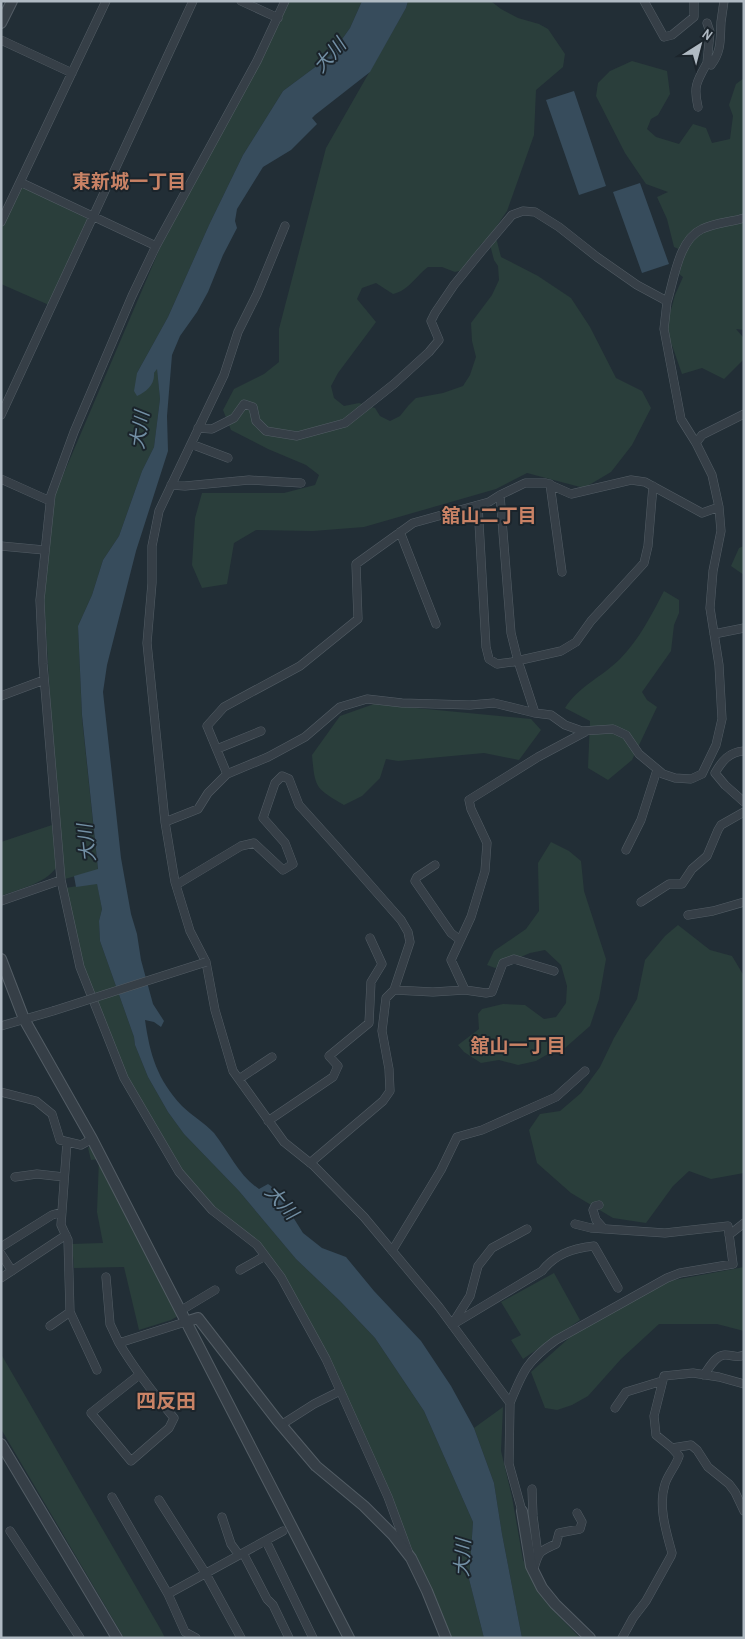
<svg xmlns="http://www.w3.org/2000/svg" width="745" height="1639" font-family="'Archivo Narrow','Noto Sans JP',sans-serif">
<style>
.green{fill:#2a3e3b;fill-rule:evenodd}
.water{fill:#374c5c}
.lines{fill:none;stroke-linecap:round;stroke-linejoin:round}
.minor-casing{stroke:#535d65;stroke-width:9}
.tertiary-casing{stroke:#535d65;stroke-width:12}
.minor{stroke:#363f47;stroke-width:8}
.tertiary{stroke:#363f47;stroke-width:10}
.minor-bridge-casing{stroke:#535d65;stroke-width:9;stroke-linecap:butt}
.minor-bridge{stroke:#363f47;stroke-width:8}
.labels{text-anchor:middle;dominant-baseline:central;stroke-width:4;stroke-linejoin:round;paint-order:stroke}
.water-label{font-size:19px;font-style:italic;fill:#7390a5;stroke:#1b242b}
.neighbourhood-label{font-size:19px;font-weight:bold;fill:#c98265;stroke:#1b242b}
.quarter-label{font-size:20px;font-weight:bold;fill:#c98265;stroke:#1b242b}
</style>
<rect width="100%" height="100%" fill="#222e36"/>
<path class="green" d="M288,1H362L350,28L330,56L283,91L243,155L209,225L168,317L137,373H154L157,368L160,399L154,447L142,471L119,536L103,560L92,595L78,626L82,718L98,870L61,880L44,596L55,494L160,248L281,20Z
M408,1H502L492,2L501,9L518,18L539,24L548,29L565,54L563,67L536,90L534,135L507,211L494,230L501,257L538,276L571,298L590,327L616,378L642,391L651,408L632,445L611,472L584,488L527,473L496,489L364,527L313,531L256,530L234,543L227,584L202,588L192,565L195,518L202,493H284L315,485L319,475L306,465L268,449L231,430L223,410L234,389L264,374L279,362V329L326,148L406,8ZM489,241L494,260L498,266L499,280L492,295L471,323L472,341L476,357L470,375L463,386L443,393L416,398L408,406L400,416L390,421L380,416L375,408L359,403L344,406L334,398L331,386L338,373L376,322L357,299L362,288L376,283L393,294C408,291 416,276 428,267H442L455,272L463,270L482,243Z
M632,61L667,71L670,94L658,115L651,119L647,129L656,137L679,144L693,124L706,128L712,143L730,139L733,116L729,105L736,84L744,78V218L701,230L683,251L674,247L667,219L657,197L668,192L646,184L625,153L596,96L598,83L610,71Z
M21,186L88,219L49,305L1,284V229Z
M744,220V330L736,329L743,337L744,359L724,379L702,368L682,374L666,328L675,295L683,277L679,274L686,251L696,235Z
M744,546V575L731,566L739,548Z
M664,591L679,600V613L674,625L671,651L642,692L647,700L657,707L632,760L608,780L588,768L590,721L565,708C579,686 602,677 620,659C639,640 652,614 664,591Z
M374,704L531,719L541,730L519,760L484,753L398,761L386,759L380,778L362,796L344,805C315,788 315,788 312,755L340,716Z
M52,825L56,868C44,884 19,889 1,896V842Z
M551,842L569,851L581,861L584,891L606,959L599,999L590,1026L565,1048L548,1054L536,1061L518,1065L499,1060L481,1063L464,1052L458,1045L479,1029L478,1014L482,1009L503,1004L525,1005L544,1019L556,1017L566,1003L567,986L561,965L545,950L530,953L495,968L487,965L494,951L526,929L539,911L538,863Z
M97,883L102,909L99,921L100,941L134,1037L135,1045L148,1077L168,1112L184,1134L239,1191L296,1259L340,1301L375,1338L424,1411L473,1522L469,1579L484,1638H450L436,1607L409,1542L326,1359L281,1277L257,1245L209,1207L179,1172L124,1078L80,967L65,888Z
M678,925L710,950L732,956L744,976V1173L711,1179L689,1171L673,1186L646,1223L613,1218L571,1193L537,1163L529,1130L540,1114L560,1111L581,1093L600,1067L614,1038L637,999L645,960L665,936Z
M92,1145L185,1312L171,1320L139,1330L124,1267L74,1268L72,1244L103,1243L97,1212L99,1159L91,1160L88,1148Z
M744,1267V1331L717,1324H659L621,1359L588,1396L572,1405L557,1410L545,1408L531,1372L588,1321L634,1301L669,1281Z
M554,1273L580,1320L523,1359L511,1340L521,1335L501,1302Z
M1,1354L161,1630L165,1638H124L1,1429Z
M503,1407L501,1451L512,1497L523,1560L542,1593L557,1614L580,1638H522L502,1534L494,1483L474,1428Z"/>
<path class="water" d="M362,1H408L406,8L370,72L315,115L312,118L317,124L291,150L263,167L237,209L235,221L237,228L223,255L208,292L197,312L180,336L172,355L167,416L168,451L136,551L107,665L103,692L121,858L131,914L137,934L141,960L153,1004L164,1021L161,1027L154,1022L145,1020C150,1055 157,1079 182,1106C192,1116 205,1123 214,1133C229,1152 239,1176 259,1189L268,1184L271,1186L281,1198L303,1233L322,1248L346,1257L374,1291L421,1341L451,1386L474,1428L494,1483L502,1534L522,1638H484L469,1579L473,1522L424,1411L375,1338L340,1301L296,1259L239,1191L184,1134L168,1112L148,1077L135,1045L134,1037L100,941L99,921L102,909L97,884L76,887L74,876L98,869L82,715L78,626L92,595L103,560L119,536L142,471L154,447L160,399L157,369L154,373C155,385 146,392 137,396L134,391L137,373L168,317L209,225L243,155L283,91L330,56L350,28Z
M574,91L606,186L579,195L546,100Z
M640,183L669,264L642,273L613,192Z"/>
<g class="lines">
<defs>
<path id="minor" d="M241,1L278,18
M285,1L257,61L156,246L132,296L74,432L51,495L40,600L43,664L61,880L80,967L124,1078L179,1172L212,1210L257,1245L281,1277L326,1359L388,1497L408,1551
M644,1L664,37L672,35L694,17V1
M707,23L710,32L707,63L711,65C722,51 720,38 721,22C722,15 723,8 724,1
M1,40L72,73
M698,107C693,86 697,81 707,63
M20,182L156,246
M1,222L106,1
M667,302C674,281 678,240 702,229C714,223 731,222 744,218
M1,415L193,1
M198,428L212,429L234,418L244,404L253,407L256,421L266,431L297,436L345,423L394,384L429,352L439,340L431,321L435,313L454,285L480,253L512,215L523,211L535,212L559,227L597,257L637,285L663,299L667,302L664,329L681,419L696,443L712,475L719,507L702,513L645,482L631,480L571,494L546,483H525L500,495L489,502L413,523L356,564L358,619L300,666L224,707L207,726L227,774L208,793L198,809L165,822L175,882L190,931L206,962L215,1010L233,1071L284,1142L314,1166L364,1217L439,1307L510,1403L509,1464L522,1511
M696,443L702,435L744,414
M191,444L228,458
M1,479L50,501
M550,484L562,572
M171,485L185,486L249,480L301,483
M500,495L511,633L518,661L535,713L551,715L565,725L582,731L613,729L626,735L639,754L663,774L675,778L691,779L702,774L716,745L722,719L719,665L710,608L713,571L721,531L719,507
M478,505L486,647L489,659L497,664L512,662L561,651L576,642L591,621L644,563L648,546L653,486
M400,532L436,624
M1,546L44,550
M714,634L744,628
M1,696L44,680
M217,749L261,731
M744,751C729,752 722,761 715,773L725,785L744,802
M227,774L268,757L305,737L340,707L367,699L402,703L470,705L494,703L535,713
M165,822L147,643L152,583V546L159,511L224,375L238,332L257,294L285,226
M626,850L641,820L657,770
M435,865L417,877L415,881L451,933L460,940
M176,885L241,846L254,843L283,870L293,864L285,843L263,818L275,783L282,776L289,779L299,805L336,846L401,920L408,932L410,942L394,990
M1,901L61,880
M641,902L669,884H682L692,869L707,856L718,830L721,825L744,812
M688,915L713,911L744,902
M554,971L514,959L503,963L492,992L486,993L465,990L451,960L471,917L485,871L487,843L471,809L469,800L538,757L585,732
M1,1026L53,1011
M239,1079L272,1057
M1,1092L36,1101L52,1114L60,1140L81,1145L92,1139
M268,1121L333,1077L338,1066L329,1056L369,1023L371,982L382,964L370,938
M310,1163L383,1101L390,1091L389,1069L382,1031L386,998L394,990L433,992L465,990
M15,1177L37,1174L64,1177
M599,1205L595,1206L593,1210L596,1220L604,1229
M729,1235L744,1223
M1,1247L52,1215L62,1212
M392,1251L441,1170L457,1137L482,1130L556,1097L585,1071
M1,1254L12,1271
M240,1270L265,1256
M106,1277L110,1324L119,1343
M1,1278L66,1235
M180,1311L215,1290
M70,1312L97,1370
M453,1323L470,1296L478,1266L492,1248L527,1229
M452,1325L542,1271C555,1254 573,1248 594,1246L618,1288
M50,1326L70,1312L68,1240L61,1225L67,1142
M139,1375L91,1413L131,1461L169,1428L174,1418C154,1394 135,1370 119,1343L185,1322
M704,1375C709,1368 715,1356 724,1355C731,1354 737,1359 744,1355
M510,1403C523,1371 527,1361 556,1340L667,1278L680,1273L733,1264L728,1226L665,1233L591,1228L575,1224
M615,1408L626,1392L662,1381
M281,1425L314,1404L340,1391
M672,1448L691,1445L697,1450L708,1467L729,1484L735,1492L744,1511
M532,1489L533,1516L538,1555
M112,1497L168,1594L185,1632L196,1638
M159,1500L206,1574L241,1638
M222,1517L231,1544L239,1555
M10,1531L80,1638
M266,1541L313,1638
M243,1553L267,1599L273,1605L289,1638
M533,1571C539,1553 537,1552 556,1544L559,1533L580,1529L582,1522L577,1513
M168,1594L283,1531
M622,1638L633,1618L646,1601L671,1556L672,1553C666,1531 658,1506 665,1484C668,1474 676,1466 679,1456L672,1448L656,1435L654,1416L664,1376L693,1373L719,1377L744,1384"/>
<path id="tertiary" d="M1,23L12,1
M1,959L24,1019L92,1139L349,1638
M185,1322L198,1318L277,1420L316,1466L364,1506L393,1535L411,1558L427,1591L446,1638
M1,1444L117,1638
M522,1511L531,1566L542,1588L555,1604L590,1638"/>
</defs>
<use href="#minor" class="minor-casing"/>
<use href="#tertiary" class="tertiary-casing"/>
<use href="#minor" class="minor"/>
<use href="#tertiary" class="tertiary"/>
<defs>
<path id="minor-bridge" d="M53,1011L206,962"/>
</defs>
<use href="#minor-bridge" class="minor-bridge-casing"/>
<use href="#minor-bridge" class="minor-bridge"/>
</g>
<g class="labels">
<g class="water-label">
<text transform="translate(329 55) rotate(-48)">大川</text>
<text transform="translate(139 430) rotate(-82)">大川</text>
<text transform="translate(86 843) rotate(-96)">大川</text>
<text transform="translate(282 1202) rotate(48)">大川</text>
<text transform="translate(462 1558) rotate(-87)">大川</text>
</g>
<g class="neighbourhood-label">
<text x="129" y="181">東新城一丁目</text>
<text x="489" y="515">舘山二丁目</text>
<text x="518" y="1045">舘山一丁目</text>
</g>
<g class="quarter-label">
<text x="166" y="1400">四反田</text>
</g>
</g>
<rect width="745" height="1639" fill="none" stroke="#b0bac3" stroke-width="5"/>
<g transform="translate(700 45) rotate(36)" stroke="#1b242b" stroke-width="4" paint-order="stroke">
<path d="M0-4L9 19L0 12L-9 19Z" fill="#b0bac3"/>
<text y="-8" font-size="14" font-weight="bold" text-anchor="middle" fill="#b0bac3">N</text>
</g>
</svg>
